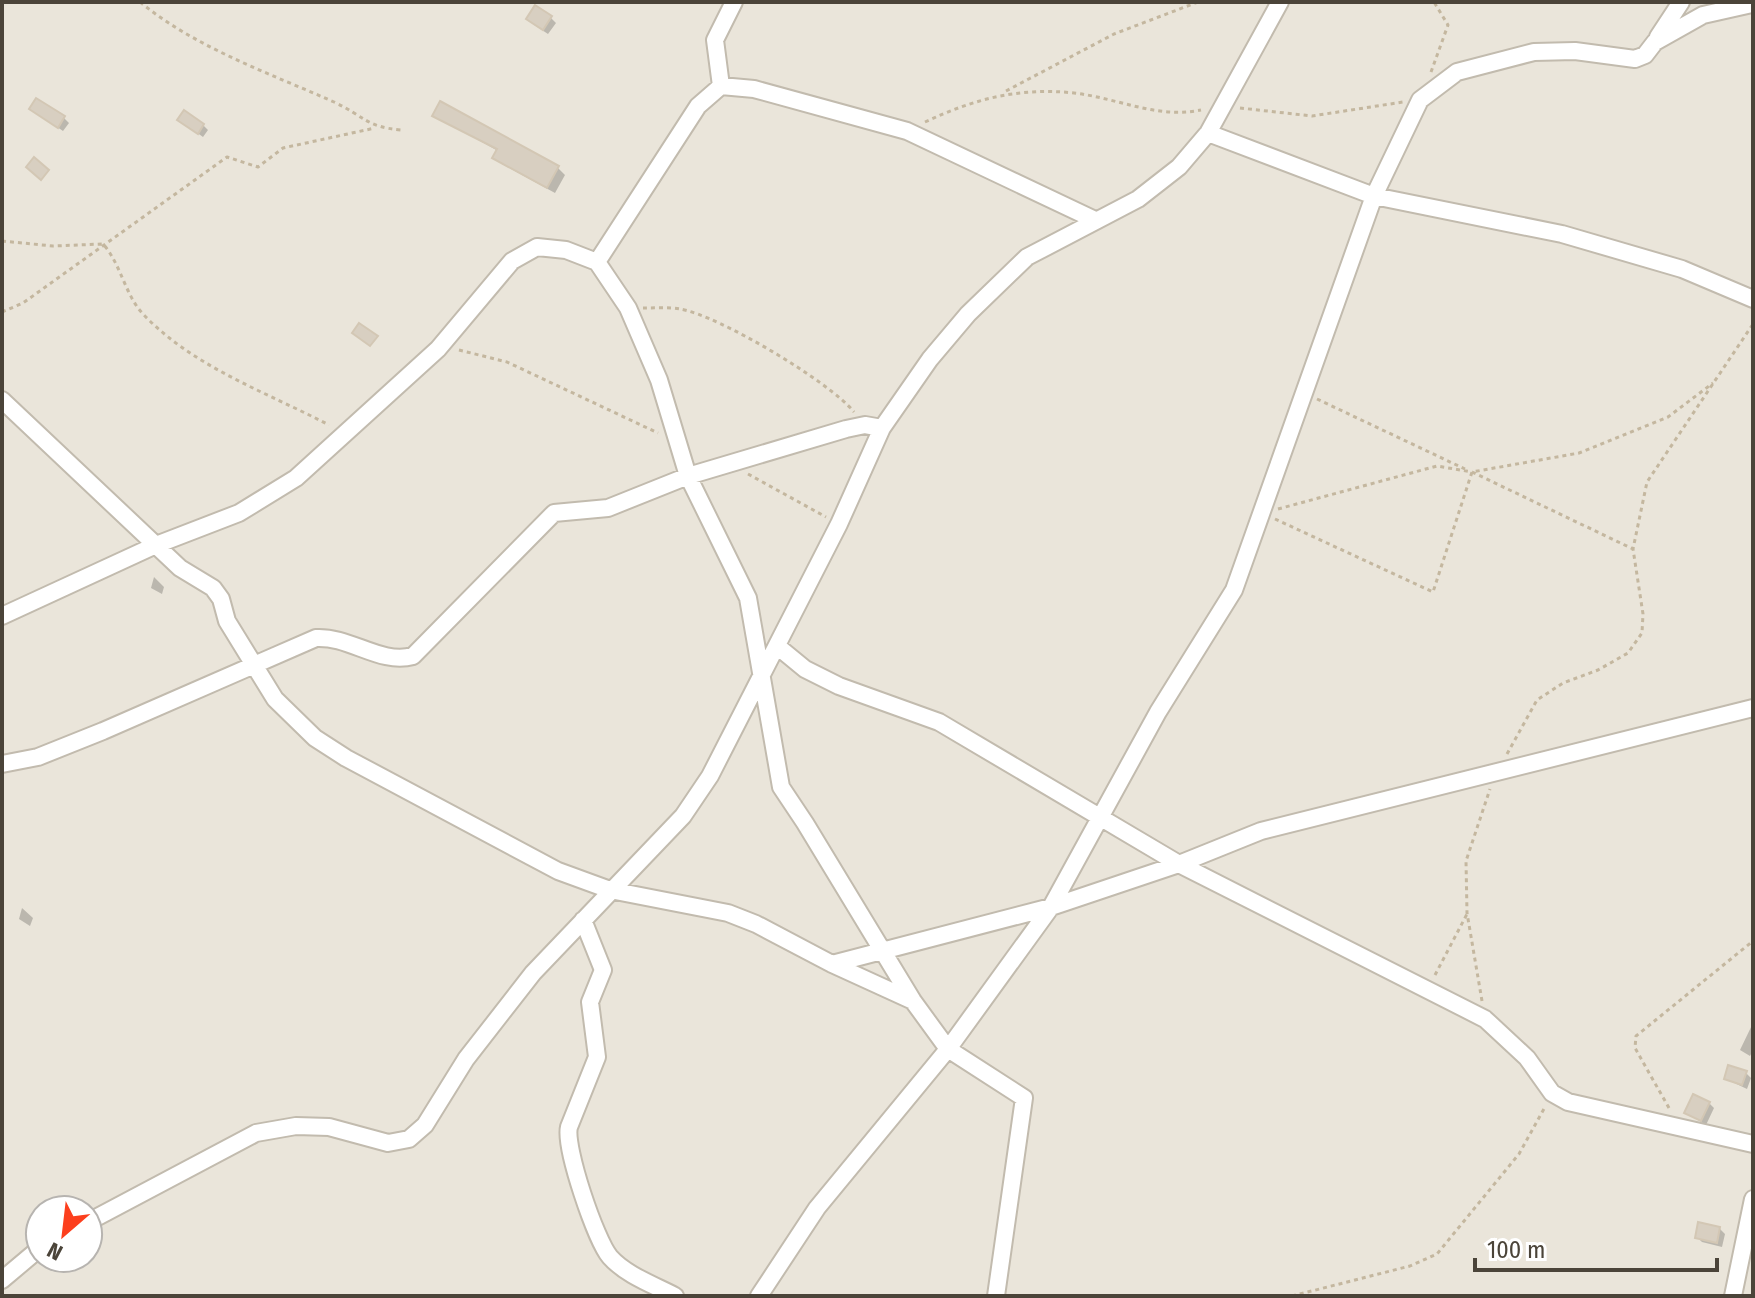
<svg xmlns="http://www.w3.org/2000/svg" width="1755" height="1298" font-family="'Fira Sans Condensed',sans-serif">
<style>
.residential{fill:#eae5da;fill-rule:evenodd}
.shadow{fill:#0003}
.building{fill:#d8cfc1;stroke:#d3c7b4;stroke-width:2}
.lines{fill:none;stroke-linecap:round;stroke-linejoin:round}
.street-casing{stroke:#c2bbae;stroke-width:20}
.path{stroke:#c4b79f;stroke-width:3;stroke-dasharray:4 4;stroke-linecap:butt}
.street{stroke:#fff;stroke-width:16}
</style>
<rect width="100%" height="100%" fill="#f6f3ec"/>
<path class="residential" d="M2,2H1753V1296H2ZM40,1210H88V1258H40Z"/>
<path class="shadow" d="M551,18L556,23L548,34L533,24Z
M31,109L64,118L69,123L63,131Z
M434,115L558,168L565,175L555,193L502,164L494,157L498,151Z
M185,124L203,125L208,130L203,137Z
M154,577L164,587L162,594L151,588Z
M22,908L33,918L30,926L19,919Z
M1753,1023V1050L1750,1056L1740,1050Z
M1746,1073L1751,1078L1747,1089L1726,1079Z
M1709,1103L1714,1108L1706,1125L1687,1113Z
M1720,1229L1725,1234L1722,1247L1702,1242L1697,1237Z"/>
<path class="building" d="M535,5L552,16L543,30L526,19Z
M36,98L65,116L58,128L29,109Z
M440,101L559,166L547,188L492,158L497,149L432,116Z
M184,110L204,124L198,134L177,120Z
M34,157L49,170L41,180L26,167Z
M359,323L378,336L370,346L352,333Z
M1728,1065L1747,1071L1742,1085L1724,1079Z
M1693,1094L1710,1102L1701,1121L1684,1113Z
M1698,1222L1720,1227L1717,1243L1695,1238Z"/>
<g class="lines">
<defs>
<path id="street" d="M1658,37L1681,2
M721,86L715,40L734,2
M1208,133L1374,196L1562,234L1682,269L1753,299
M597,262L698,106L721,86L754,89L907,131L1095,220
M2,400L180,568L213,588L221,599L227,621L275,699L315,738L346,758L558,871L610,890L728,913L756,924L832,964L913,1001
M2,616L156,545L239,513L296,478L438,349L512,261L537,247L566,250L597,262L628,308L659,380L688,476L748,598L781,787L805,823L913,1001L948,1049L1024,1098L996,1296
M777,646L805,669L839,686L939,722L1179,864L1485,1019L1527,1058L1552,1093L1568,1102L1753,1144
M2,764L38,757L103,731L316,638C350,636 380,665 413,656L554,513L608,508L688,476L846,429L865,425L882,428
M583,920L603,970L590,1002L597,1057L569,1127C564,1147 596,1241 610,1257C626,1275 654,1285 675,1296
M832,964L1051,907L1179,864L1261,831L1753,708
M88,1222L256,1133L296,1126L329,1127L388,1143L409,1139L425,1125L466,1059L533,973L683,816L710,776L839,524L882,428L930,359L968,314L1027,257L1138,199L1179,167L1208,133L1280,2
M2,1280L40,1248
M759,1296L817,1208L948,1049L1051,907L1158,712L1234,590L1374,196L1420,100L1457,72L1534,52L1575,51L1635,59L1645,55L1655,42L1703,15L1752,4
M1733,1296L1753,1199"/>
</defs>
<use href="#street" class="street-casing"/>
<path class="path" d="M140,2C196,48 269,73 334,102C364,116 366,127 401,130
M1431,72L1448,25L1434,2
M1006,91L1114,34L1198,2
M1240,108L1312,116L1403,102
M925,122C974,99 1019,87 1074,93C1118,98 1156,119 1201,110
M2,241L53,246L103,244C121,264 125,295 143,314C193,367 266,392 329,425
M643,308C655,308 668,307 680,309C718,315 830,382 854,412
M2,312L23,303L227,157L258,167L283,148L375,128
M459,350L507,362L658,433
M1317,399L1465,469
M1472,472L1633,549
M748,474L826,517
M1278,509L1437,466L1472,472
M1275,519L1433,592L1472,472L1579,453L1668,417L1713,383
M1507,754L1537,700L1563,683L1598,670L1628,653L1642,633L1643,614L1633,549L1647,482L1753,324
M1435,975L1467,914
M1482,1001L1467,913L1466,861L1490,789
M1669,1108L1635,1048L1636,1036L1753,941
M1292,1296L1410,1266L1437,1254L1519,1154L1545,1107"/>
<use href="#street" class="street"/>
</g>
<rect width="1755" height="1298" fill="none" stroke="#4b4439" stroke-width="8"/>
<g transform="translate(64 1234) rotate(208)"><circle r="38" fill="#ffffff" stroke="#b7b4b0" stroke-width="2"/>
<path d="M0-6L14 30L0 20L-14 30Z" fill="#fc3f1d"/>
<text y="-12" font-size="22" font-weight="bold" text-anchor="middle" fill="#4b4439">N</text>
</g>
<path d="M1475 1258v12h242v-12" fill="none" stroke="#4b4439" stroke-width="4"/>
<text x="1487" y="1258" font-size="24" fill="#4b4439" stroke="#ffffff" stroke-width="6" paint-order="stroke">100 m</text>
</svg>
